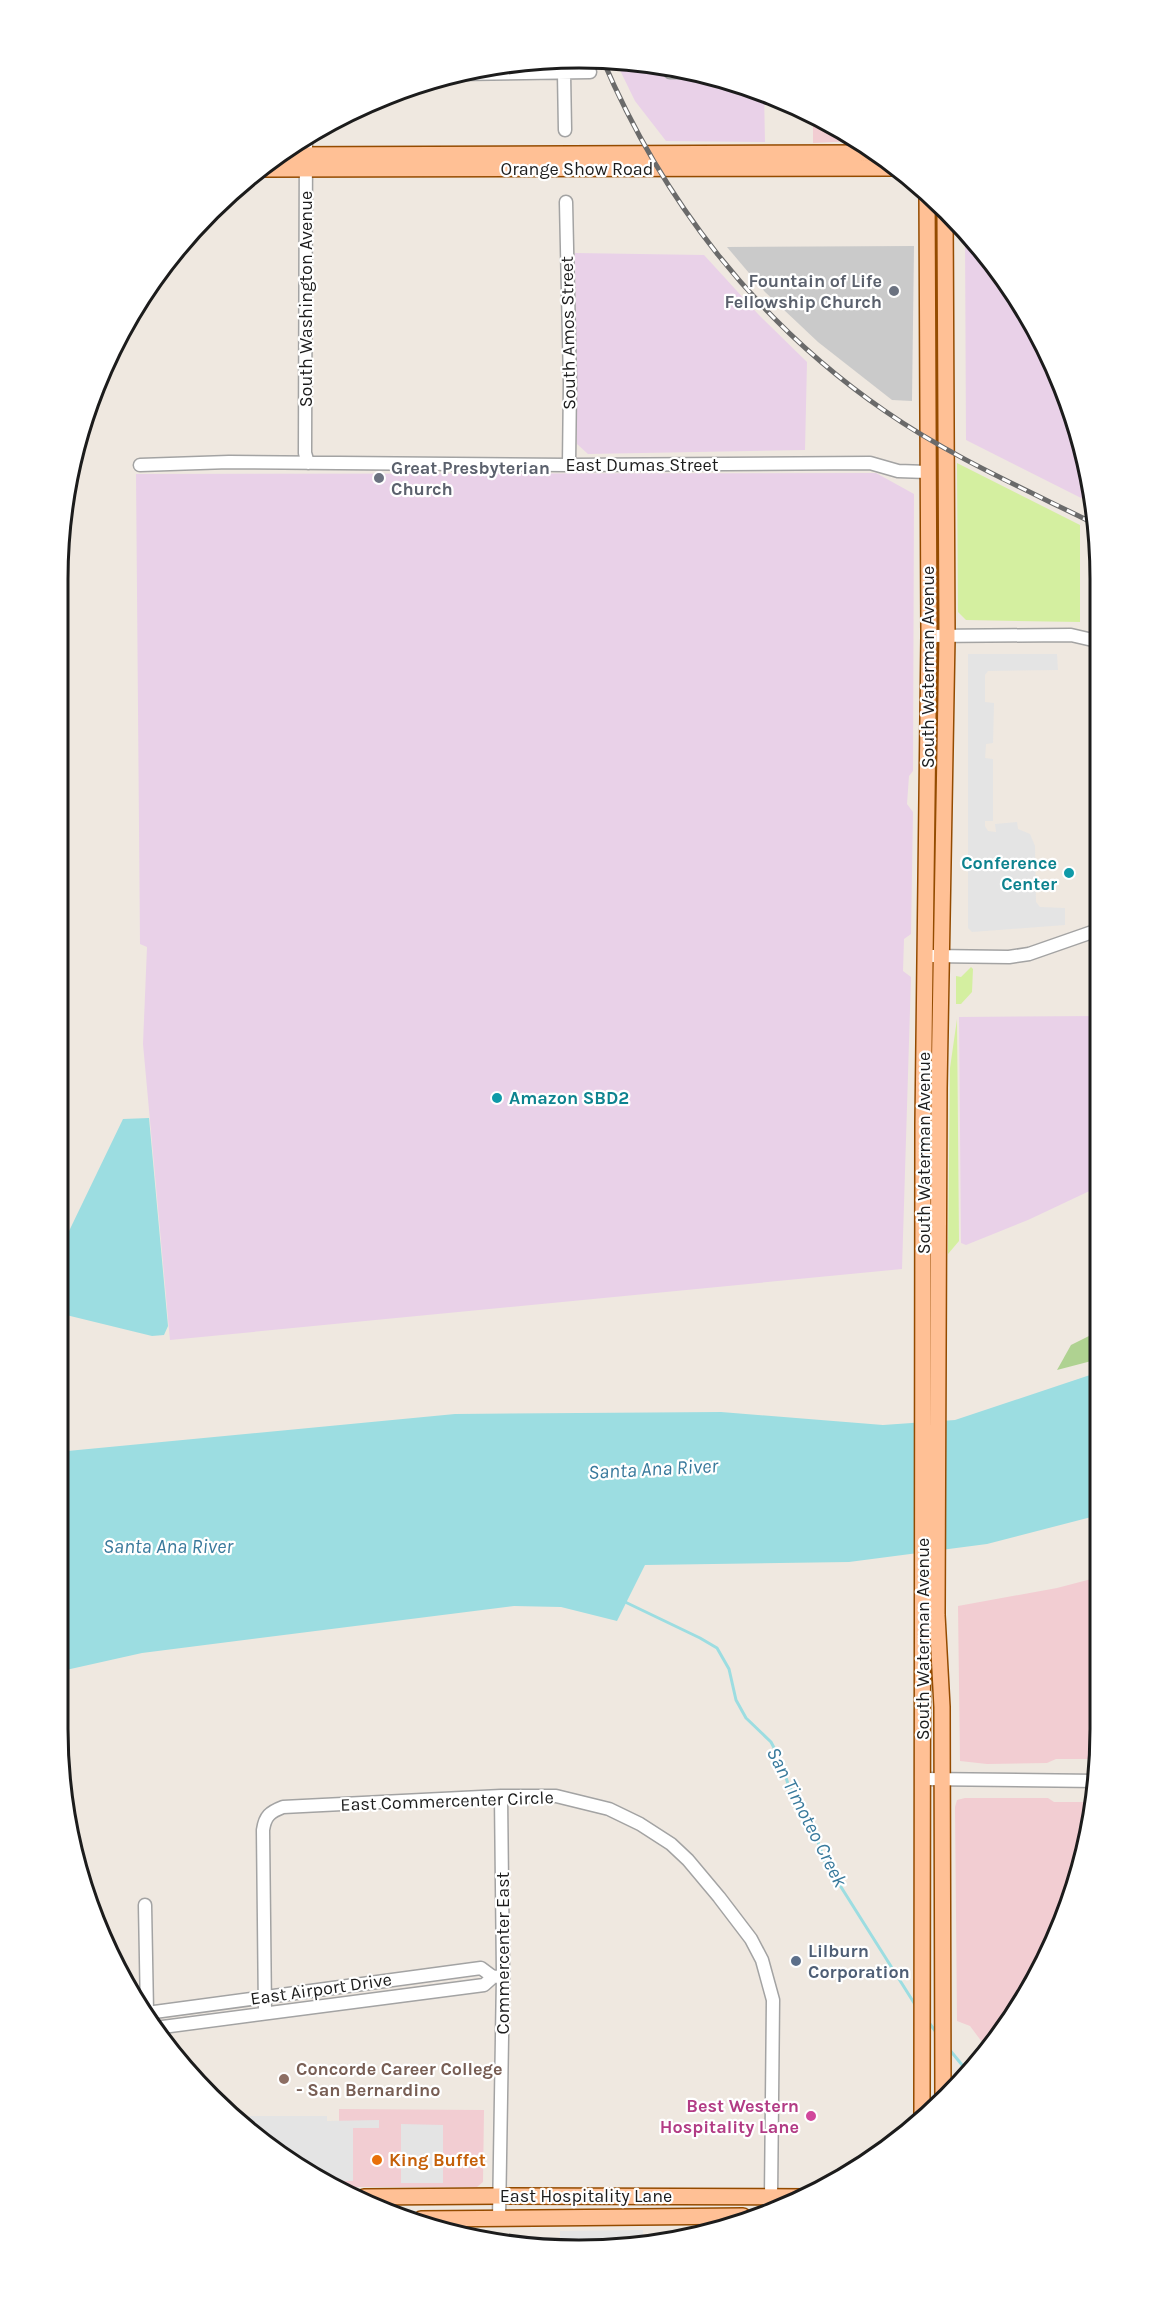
<svg xmlns="http://www.w3.org/2000/svg" width="1158" height="2307" font-family="Karla,sans-serif">
<style>
.commercial{fill:#f2cdd2}
.industrial{fill:#e9d1e8}
.religious{fill:#cacaca}
.grass{fill:#d4efa0}
.forest{fill:#afd291}
.parking{fill:#e4e4e4}
.water{fill:#9cdde1}
.lines{fill:none;stroke-linecap:round;stroke-linejoin:round}
.stream{stroke:#9cdde1;stroke-width:3}
.minor-casing{stroke:#a3a3a3;stroke-width:15}
.major-casing{stroke:#944b00;stroke-width:18}
.minor{stroke:#fff;stroke-width:12}
.major{stroke:#ffc095;stroke-width:15}
.rail-casing{stroke:#6a6a6a;stroke-width:5}
.rail{stroke:#fff;stroke-width:3;stroke-dasharray:9;stroke-linecap:butt}
.worship-dot{fill:#6b7280;stroke:#fff;stroke-width:2}
.culture-dot{fill:#0f9aa8;stroke:#fff;stroke-width:2}
.service-dot{fill:#5c6f8a;stroke:#fff;stroke-width:2}
.education-dot{fill:#8d6e63;stroke:#fff;stroke-width:2}
.hotel-dot{fill:#d1479c;stroke:#fff;stroke-width:2}
.food-dot{fill:#e8710a;stroke:#fff;stroke-width:2}
.labels{text-anchor:middle;dominant-baseline:central;stroke-width:4.5;stroke-linejoin:round;paint-order:stroke}
.street-label{font-size:18px;fill:#1c1c1c;stroke:#fff}
.worship-label{font-size:18px;font-weight:bold;fill:#5b616d;stroke:#fff;text-anchor:end}
.culture-label{font-size:18px;font-weight:bold;fill:#0d838f;stroke:#fff;text-anchor:end}
.service-label{font-size:18px;font-weight:bold;fill:#4e5e75;stroke:#fff;text-anchor:start}
.education-label{font-size:18px;font-weight:bold;fill:#785e54;stroke:#fff;text-anchor:start}
.hotel-label{font-size:18px;font-weight:bold;fill:#b23c85;stroke:#fff;text-anchor:end}
.food-label{font-size:18px;font-weight:bold;fill:#c56008;stroke:#fff;text-anchor:start}
.water-label{font-size:20px;font-style:italic;fill:#397a9c;stroke:#fff}
.rim{fill:none;stroke:#1c1c1c;stroke-width:3}
</style>
<rect width="100%" height="100%" fill="#efe8e0"/>
<path class="commercial" d="M813,113L855,141L813,143Z
M1099,1577L1100,1759H1056L1047,1763L987,1764L960,1761L958,1606L1057,1588Z
M965,1798H1048L1054,1802H1093L1083,1863L1047,1959L985,2046L970,2026L957,2021L955,1807L957,1800Z
M339,2109L484,2110L483,2182L477,2187H339Z"/>
<path class="industrial" d="M614,58L714,75L764,94L765,142L666,141L635,101Z
M590,59L592,62L503,63L511,62Z
M965,234L1013,289L1061,380L1095,505L966,440Z
M575,253L704,255L758,314L807,362L805,450L588,454L577,444Z
M876,473L914,494L913,771L909,776L907,804L913,812L911,934L904,939L903,971L911,977L902,1269L170,1340L143,1044L147,947L140,944L136,474Z
M1098,1016V1187L1028,1220L966,1245L961,1243L959,1017Z"/>
<path class="religious" d="M914,246L912,401L892,400L818,342L765,292L727,247Z"/>
<path class="grass" d="M957,463L1080,525V622L966,620L958,612Z
M971,967L973,969L972,992L961,1004H956V976L961,977Z
M957,1019L959,1241L948,1254L950,1068Z"/>
<path class="forest" d="M1099,1331V1359L1057,1370L1071,1345Z"/>
<path class="parking" d="M968,654H1057L1058,670L988,671L985,675V702L994,703L993,743L986,744L985,758L993,759V821H985V826L988,831L996,832L995,824L1017,822L1018,829L1030,834L1035,846L1036,902L1040,907L1065,908V925L972,932L968,928Z
M249,2116H327V2121L379,2120V2128H353V2181H333L332,2185L318,2180L249,2131Z
M401,2124L443,2125V2183H401Z
M643,2230V2245L560,2243V2231Z"/>
<path class="water" d="M149,1118L168,1326L164,1335L152,1336L58,1313L57,1308V1256L123,1119Z
M1099,1372V1515L987,1544L849,1562L645,1565L617,1621L561,1607L514,1606L142,1653L57,1672V1452L455,1414L721,1412L883,1425L955,1420Z"/>
<g class="lines">
<path class="stream" d="M58,891V744
M623,1601L700,1638L717,1648L729,1669L736,1700L746,1718L771,1742L781,1761L788,1784L812,1823L824,1860L916,2006
M927,2020L936,2032
M949,2049L967,2071"/>
<defs>
<path id="minor" d="M670,67V72H695
M564,73L565,130
M456,74L590,72
M306,135L305,453L308,463
M566,202L570,383L569,465
M140,465L229,462L569,465L870,463L898,471L927,472
M929,636L1071,635L1097,641
M932,956L1009,957L1029,954L1098,930
M923,1779L1097,1781
M145,1905L147,2012
M147,2013L481,1968L493,1977
M265,2013L263,1830C265,1816 270,1812 283,1807L501,1796H556L609,1809L640,1824L671,1844L688,1860L719,1897L751,1939L762,1960L773,2000L771,2198
M155,2028L484,1985L493,1977L503,1976
M499,2219L503,1976L501,1796"/>
<path id="major" d="M279,155L873,153
M259,169L895,168
M943,2100L942,1707L937,1615L939,1088L947,637L945,211
M922,2116L923,1124L929,636L927,191
M364,2197L499,2196L807,2197
M421,2219L743,2216"/>
</defs>
<use href="#minor" class="minor-casing"/>
<use href="#major" class="major-casing"/>
<use href="#minor" class="minor"/>
<use href="#major" class="major"/>
<defs>
<path id="rail" d="M602,58C662,200 757,323 885,411C951,457 1025,489 1097,525"/>
</defs>
<use href="#rail" class="rail-casing"/>
<use href="#rail" class="rail"/>
</g>
<g class="worship-dot">
<circle cx="894" cy="291" r="6"/>
<circle cx="379" cy="478" r="6"/>
</g>
<g class="culture-dot">
<circle cx="1069" cy="873" r="6"/>
<circle cx="497" cy="1098" r="6"/>
</g>
<circle class="service-dot" cx="796" cy="1961" r="6"/>
<circle class="education-dot" cx="284" cy="2079" r="6"/>
<circle class="hotel-dot" cx="811" cy="2116" r="6"/>
<circle class="food-dot" cx="377" cy="2160" r="6"/>
<g class="labels">
<g class="street-label">
<text x="577" y="169">Orange Show Road</text>
<text transform="translate(306 299) rotate(-90)">South Washington Avenue</text>
<text transform="translate(568 333) rotate(-91)">South Amos Street</text>
<text x="642" y="465">East Dumas Street</text>
<text transform="translate(928 667) rotate(-90)">South Waterman Avenue</text>
<text transform="translate(924 1153) rotate(-90)">South Waterman Avenue</text>
<text transform="translate(923 1639) rotate(-90)">South Waterman Avenue</text>
<text transform="translate(447 1801) rotate(-2)">East Commercenter Circle</text>
<text transform="translate(503 1953) rotate(-90)">Commercenter East</text>
<text transform="translate(321 1989) rotate(-8)">East Airport Drive</text>
<text x="586" y="2196">East Hospitality Lane</text>
</g>
<g class="worship-label">
<text x="882" y="281">Fountain of Life<tspan x="882" dy="21">Fellowship Church</tspan></text>
<text x="391" y="468" text-anchor="start">Great Presbyterian<tspan x="391" dy="21">Church</tspan></text>
</g>
<g class="culture-label">
<text x="1057" y="863">Conference<tspan x="1057" dy="21">Center</tspan></text>
<text x="509" y="1098" text-anchor="start">Amazon SBD2</text>
</g>
<g class="service-label">
<text x="808" y="1951">Lilburn<tspan x="808" dy="21">Corporation</tspan></text>
</g>
<g class="education-label">
<text x="296" y="2069">Concorde Career College<tspan x="296" dy="21">- San Bernardino</tspan></text>
</g>
<g class="hotel-label">
<text x="799" y="2106">Best Western<tspan x="799" dy="21">Hospitality Lane</tspan></text>
</g>
<g class="food-label">
<text x="389" y="2160">King Buffet</text>
</g>
<g class="water-label">
<text transform="translate(653 1469) rotate(-3)">Santa Ana River</text>
<text x="168" y="1546">Santa Ana River</text>
<text transform="translate(807 1817) rotate(63)">San Timoteo Creek</text>
</g>
</g>
<path d="M0 0H1158V2307H0ZM579 68H579A511 511 0 0 1 1090 579V1729A511 511 0 0 1 579 2240H579A511 511 0 0 1 68 1729V579A511 511 0 0 1 579 68Z" fill="#fff" fill-rule="evenodd"/>
<path class="rim" d="M579 68H579A511 511 0 0 1 1090 579V1729A511 511 0 0 1 579 2240H579A511 511 0 0 1 68 1729V579A511 511 0 0 1 579 68Z"/>
</svg>
